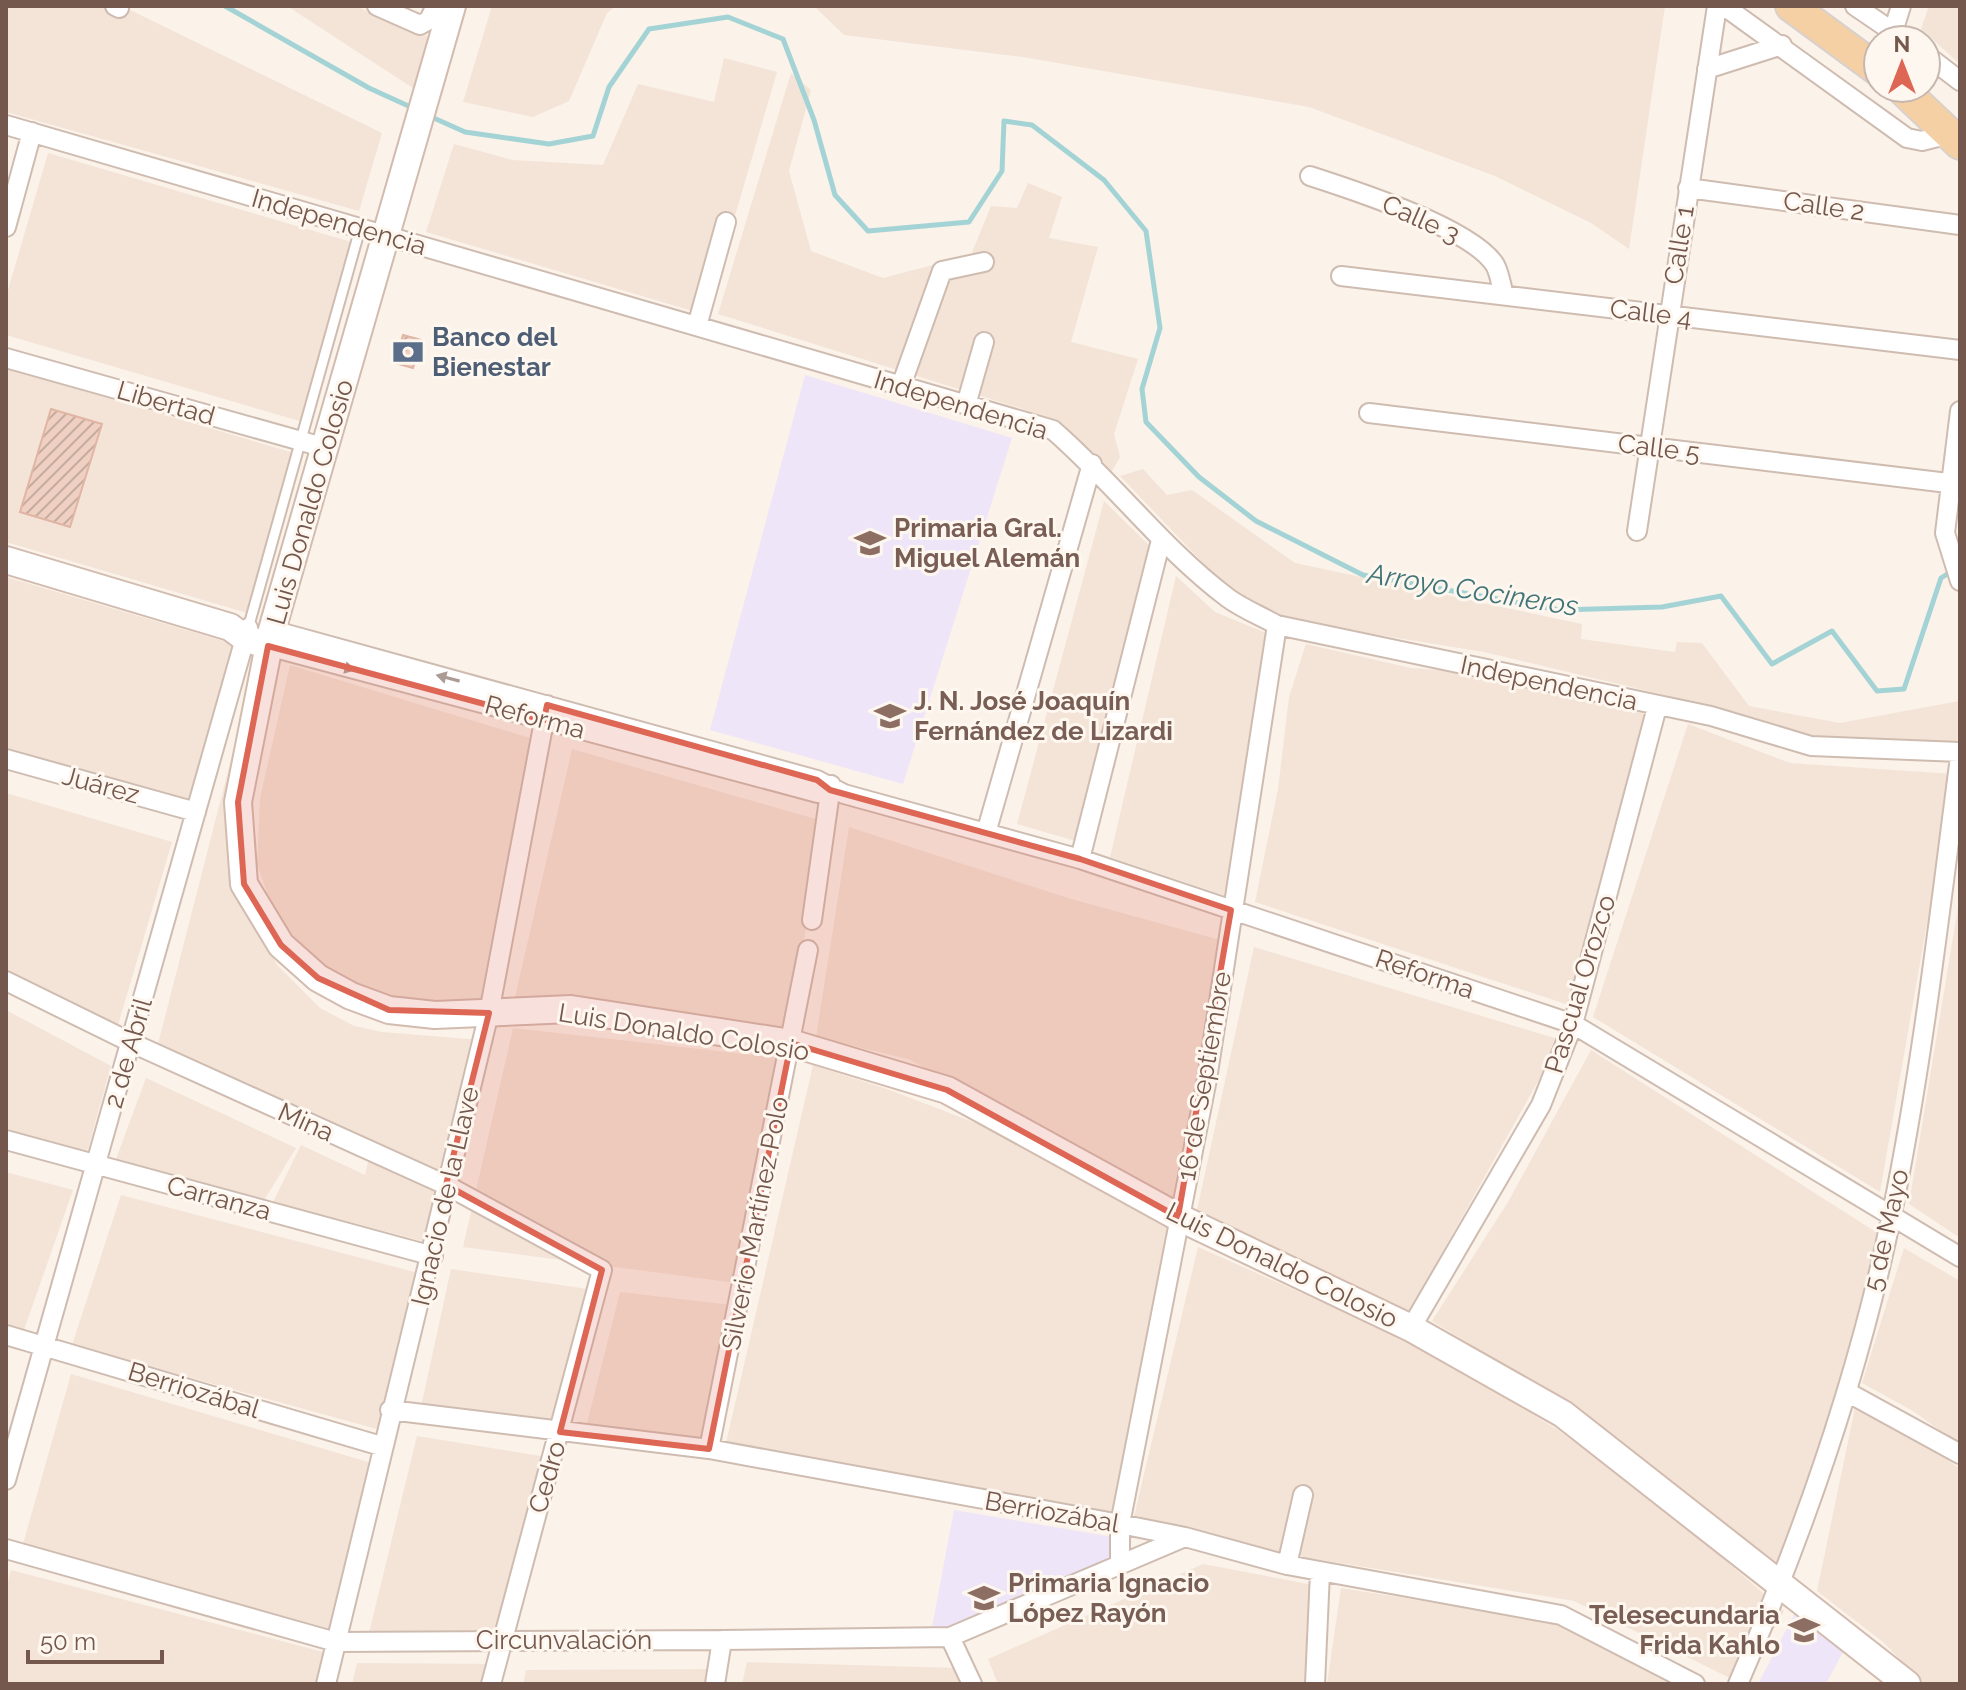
<svg xmlns="http://www.w3.org/2000/svg" width="1966" height="1690" font-family="Raleway,sans-serif">
<style>
.residential{fill:#f3e4d7}
.education{fill:#efe5f8}
.lines{fill:none;stroke-linecap:round;stroke-linejoin:round}
.stream{stroke:#a4d3d6;stroke-width:5}
.building{fill:url(#building-hatch);stroke:#e1b5a3;stroke-width:2}
.service-casing{stroke:#cfbcb1;stroke-width:13}
.minor-casing{stroke:#cfbcb1;stroke-width:22}
.secondary-casing{stroke:#d2bbaf;stroke-width:30}
.primary-casing{stroke:#d8d0cd;stroke-width:34}
.service{stroke:#fff;stroke-width:9}
.minor{stroke:#fff;stroke-width:18}
.secondary{stroke:#fff;stroke-width:26}
.primary{stroke:#f6d0a5;stroke-width:30}
.oneway{fill:#ac9b94}
.marked{fill:#de6655;fill-opacity:0.2;stroke:#de6655;stroke-width:6;stroke-linejoin:round}
.labels{text-anchor:middle;dominant-baseline:central;stroke-width:6;stroke-linejoin:round;paint-order:stroke}
.street-label{font-size:26px;fill:#75584d;stroke:#fef7ef}
.service-label{font-size:26px;font-weight:bold;fill:#4e5e75;stroke:#fef7ef;text-anchor:start}
.education-label{font-size:26px;font-weight:bold;fill:#785e54;stroke:#fef7ef;text-anchor:start}
.water-label{font-size:28px;font-style:italic;fill:#427578;stroke:#fef7ef}
</style>
<defs>
<pattern id="building-hatch" width="6" height="6" patternUnits="userSpaceOnUse" patternTransform="scale(2)"><rect width="6" height="6" fill="#efd0c2"/><path d="M-1 1l2-2M0 6l6-6M5 7l2-2" fill="none" stroke="#c6aca0"/></pattern>
</defs>
<rect width="100%" height="100%" fill="#fbf2e9"/>
<path class="residential" d="M6,6H122L382,133L359,211L6,112Z
M287,6H355L432,38L419,92Z
M492,6H616L607,13L569,101L533,117L463,102Z
M814,6H1665L1629,249L1591,223L1495,176L1309,107L1023,57L844,35Z
M1929,6H1960V64L1921,29Z
M724,58L777,72L706,315L426,232L454,144L513,160L603,165L638,84L714,102Z
M791,73L811,90L789,171L811,251L883,278L971,255L991,206L1017,208L1028,183L1062,197L1049,238L1098,247L1071,342L1138,359L1114,434L1120,457L1110,475L1040,416L1020,408L718,314Z
M48,153L355,243L303,422L6,335V297Z
M6,368L294,453L247,613L6,542Z
M1143,469L1167,495L1192,490L1295,563L1582,624L1581,639L1675,652L1677,642L1702,643L1749,706L1840,723L1959,701L1957,753L1805,748L1694,702L1484,652L1274,618L1227,588L1120,476Z
M1104,501L1159,555L1086,844L1017,824Z
M1176,576L1215,612L1266,633L1229,897L1110,857Z
M6,577L237,645L190,805L6,750Z
M1306,644L1411,668L1465,672L1659,717L1575,1007L1255,902L1278,789L1289,697Z
M290,665L540,741L485,1003L429,1007L359,993L301,947L272,906L257,865L260,798Z
M254,670L232,866L277,965L320,1008L354,1026L382,1032L481,1040L430,1243L273,1202L301,1145L365,1175L371,1149L157,1048Z
M1688,724L1790,763L1953,774L1880,1192L1593,1017Z
M572,749L826,822L787,1030L515,997Z
M6,793L172,842L118,1025L6,970Z
M849,827L1068,898L1224,941L1172,1200L908,1059L816,1037Z
M1960,895V1238L1909,1204Z
M1254,947L1561,1040L1409,1312L1196,1215Z
M6,1010L111,1066L85,1159L6,1137Z
M513,1028L780,1058L736,1283L463,1247Z
M1591,1050L1879,1234L1824,1465L1780,1569L1529,1380L1432,1321L1508,1202Z
M813,1065L887,1089L994,1130L1170,1230L1112,1523L723,1456Z
M146,1078L296,1148L263,1202L116,1159Z
M6,1172L73,1190L17,1350L6,1347Z
M121,1195L426,1275L384,1431L72,1345Z
M1198,1247L1387,1331L1450,1364L1558,1430L1664,1508L1784,1611L1742,1684L1574,1601L1131,1529Z
M1904,1248L1960,1281V1445L1913,1411L1862,1383Z
M451,1269L594,1290L562,1428L421,1407Z
M620,1292L732,1305L703,1451L585,1431Z
M71,1374L375,1464L335,1630L23,1544Z
M1856,1403L1905,1428L1960,1469V1684H1924L1883,1642L1817,1591Z
M417,1436L553,1458L505,1634L369,1633Z
M1203,1564L1324,1587L1307,1684H998L988,1659Z
M11,1570L327,1653L321,1684H6V1589Z
M1341,1588L1556,1622L1672,1684H1327Z
M747,1662L959,1668L966,1684H742Z
M357,1663L496,1664L491,1684H352Z
M715,1669L712,1684H523L526,1670Z"/>
<path class="education" d="M805,375L1012,438L903,784L710,730Z
M954,1510L1113,1537L1109,1564L951,1633H931Z
M1796,1611L1845,1648L1826,1684H1758Z"/>
<g class="lines">
<path class="stream" d="M225,6L369,88L415,109
M427,115L465,132L549,144L593,136L609,87L649,29L728,17L783,39L814,120L835,195L868,231L969,222L1002,171L1004,121L1032,125L1104,180L1146,231L1160,328L1142,389L1146,422L1199,477L1256,521L1363,575L1560,610L1662,607L1721,596L1772,664L1832,631L1877,691L1904,689L1941,578L1952,571"/>
</g>
<path class="building" d="M403,335L421,340L413,368L395,363Z
M51,409L102,424L70,527L20,512Z"/>
<g class="lines">
<defs>
<path id="service" d="M249,625L360,229"/>
<path id="minor" d="M115,6L119,8
M377,6L420,25L429,20L436,6
M1724,6L1907,138L1922,141L1949,134
M1855,6L1905,40
M1893,32L1901,6
M1926,55L1960,81
M1707,69L1782,45
M6,125L1053,430C1114,483 1163,549 1228,598C1243,609 1261,616 1277,625L1711,716L1811,746L1960,752
M1310,176C1353,190 1472,228 1495,265C1500,274 1501,286 1504,295
M1688,188L1960,225
M6,227L32,132
M1341,276L1960,350
M697,326L726,222
M6,358L326,448
M901,386L942,271L984,262
M966,405L984,342
M1960,411L1945,533L1960,581
M1369,413L1948,483
M1637,531L1717,6
M272,630L817,780L844,794L1080,859L1573,1024L1960,1257
M268,646L818,793
M6,759L196,812
M986,833L1092,464
M1080,859L1161,540
M812,920L831,785
M6,981L132,1043L446,1185L602,1270L491,1684
M6,1140L433,1256
M1411,1328L1541,1105L1573,1024L1657,707
M6,1335L381,1446
M1847,1392L1960,1454
M390,1410L709,1449L1120,1524L1185,1537L1287,1565L1561,1615L1695,1684
M709,1449L808,950
M6,1480L248,628
M6,1549L336,1642L722,1640L950,1637L1185,1537
M1120,1563V1524L1207,1079L1277,625
M1287,1565L1303,1495
M950,1637L972,1684
M326,1684L489,1013L547,705
M715,1684L722,1640
M1315,1684L1320,1572
M1738,1684C1804,1532 1859,1375 1892,1213C1923,1062 1940,909 1960,757"/>
<path id="secondary" d="M452,6L272,630L238,802L244,884L281,945L318,978L351,996L389,1010L435,1015L571,1009L791,1043L947,1090L1178,1217L1411,1328L1563,1414L1907,1684
M6,560L230,627L245,638L268,646"/>
<path id="primary" d="M1791,6L1878,70
M1901,88L1960,144"/>
</defs>
<use href="#service" class="service-casing"/>
<use href="#minor" class="minor-casing"/>
<use href="#secondary" class="secondary-casing"/>
<use href="#primary" class="primary-casing"/>
<use href="#service" class="service"/>
<use href="#minor" class="minor"/>
<use href="#secondary" class="secondary"/>
<use href="#primary" class="primary"/>
</g>
<defs><path id="oneway-solid" d="M-6-.8H1V-3.2L6.5 0L1 3.2V.8H-6Z" transform="scale(2)"/></defs>
<g class="oneway">
<use href="#oneway-solid" transform="translate(343 667) rotate(15)"/>
<use href="#oneway-solid" transform="translate(448 678) rotate(-165)"/>
</g>
<path class="marked" d="M268,646L544,720L547,705L817,780L830,790L1080,859L1231,910L1178,1217L947,1090L791,1043L709,1449L560,1432L602,1270L446,1185L489,1013L389,1010L318,978L281,945L244,884L238,802Z"/>
<defs>
<symbol id="bank-bare" viewBox="-9 -9 18 18"><path d="M-6-4H6V4H-6ZM0-2.3a2.3 2.3 0 1 0 0 4.6a2.3 2.3 0 1 0 0-4.6Z" fill="#5c6f8a" stroke="#fef7ef" stroke-width="2.5" paint-order="stroke"/></symbol>
<symbol id="school-bare" viewBox="-9 -9 18 18"><path d="M0-5L7-2L0 1L-7-2ZM-4 1L0 2.5L4 1V4Q0 6-4 4Z" fill="#8d6e63" stroke="#fef7ef" stroke-width="2.5" paint-order="stroke"/></symbol>
</defs>
<g fill-rule="evenodd">
<use href="#bank-bare" x="386" y="330" width="44" height="44"/>
<use href="#school-bare" x="848" y="521" width="44" height="44"/>
<use href="#school-bare" x="868" y="694" width="44" height="44"/>
<use href="#school-bare" x="962" y="1576" width="44" height="44"/>
<use href="#school-bare" x="1782" y="1608" width="44" height="44"/>
</g>
<g class="labels">
<g class="street-label">
<text transform="translate(1824 206) rotate(8)">Calle 2</text>
<text transform="translate(1421 219) rotate(24)">Calle 3</text>
<text transform="translate(339 222) rotate(16)">Independencia</text>
<text transform="translate(1679 245) rotate(-81)">Calle 1</text>
<text transform="translate(1651 313) rotate(7)">Calle 4</text>
<text transform="translate(166 403) rotate(16)">Libertad</text>
<text transform="translate(961 405) rotate(17)">Independencia</text>
<text transform="translate(1659 448) rotate(7)">Calle 5</text>
<text transform="translate(310 502) rotate(-74)">Luis Donaldo Colosio</text>
<text transform="translate(1549 683) rotate(12)">Independencia</text>
<text transform="translate(535 717) rotate(15)">Reforma</text>
<text transform="translate(101 785) rotate(15)">Juárez</text>
<text transform="translate(1425 974) rotate(19)">Reforma</text>
<text transform="translate(1580 984) rotate(-73)">Pascual Orozco</text>
<text transform="translate(684 1032) rotate(9)">Luis Donaldo Colosio</text>
<text transform="translate(128 1053) rotate(-74)">2 de Abril</text>
<text transform="translate(1204 1076) rotate(-80)">16 de Septiembre</text>
<text transform="translate(306 1122) rotate(24)">Mina</text>
<text transform="translate(445 1196) rotate(-77)">Ignacio de la Llave</text>
<text transform="translate(219 1198) rotate(15)">Carranza</text>
<text transform="translate(755 1223) rotate(-79)">Silverio Martínez Polo</text>
<text transform="translate(1886 1230) rotate(-77)">5 de Mayo</text>
<text transform="translate(1282 1265) rotate(26)">Luis Donaldo Colosio</text>
<text transform="translate(194 1390) rotate(17)">Berriozábal</text>
<text transform="translate(547 1477) rotate(-74)">Cedro</text>
<text transform="translate(1052 1512) rotate(10)">Berriozábal</text>
<text x="564" y="1640">Circunvalación</text>
</g>
<g class="service-label">
<text x="432" y="337">Banco del<tspan x="432" dy="30">Bienestar</tspan></text>
</g>
<g class="education-label">
<text x="894" y="528">Primaria Gral.<tspan x="894" dy="30">Miguel Alemán</tspan></text>
<text x="914" y="701">J. N. José Joaquín<tspan x="914" dy="30">Fernández de Lizardi</tspan></text>
<text x="1008" y="1583">Primaria Ignacio<tspan x="1008" dy="30">López Rayón</tspan></text>
<text x="1780" y="1615" text-anchor="end">Telesecundaria<tspan x="1780" dy="30">Frida Kahlo</tspan></text>
</g>
<g class="water-label">
<text transform="translate(1473 590) rotate(9)">Arroyo Cocineros</text>
</g>
</g>
<rect width="1966" height="1690" fill="none" stroke="#75584d" stroke-width="16"/>
<g transform="translate(1902 64)"><circle r="38" fill="#fef7ef" stroke="#c7b7ae" stroke-width="2"/>
<path d="M0-6L14 30L0 20L-14 30Z" fill="#de6655"/>
<text y="-12" font-size="22" font-weight="bold" text-anchor="middle" fill="#75584d">N</text>
</g>
<path d="M28 1650v12h134v-12" fill="none" stroke="#75584d" stroke-width="4"/>
<text x="40" y="1650" font-size="24" fill="#75584d" stroke="#fef7ef" stroke-width="6" paint-order="stroke">50 m</text>
</svg>
